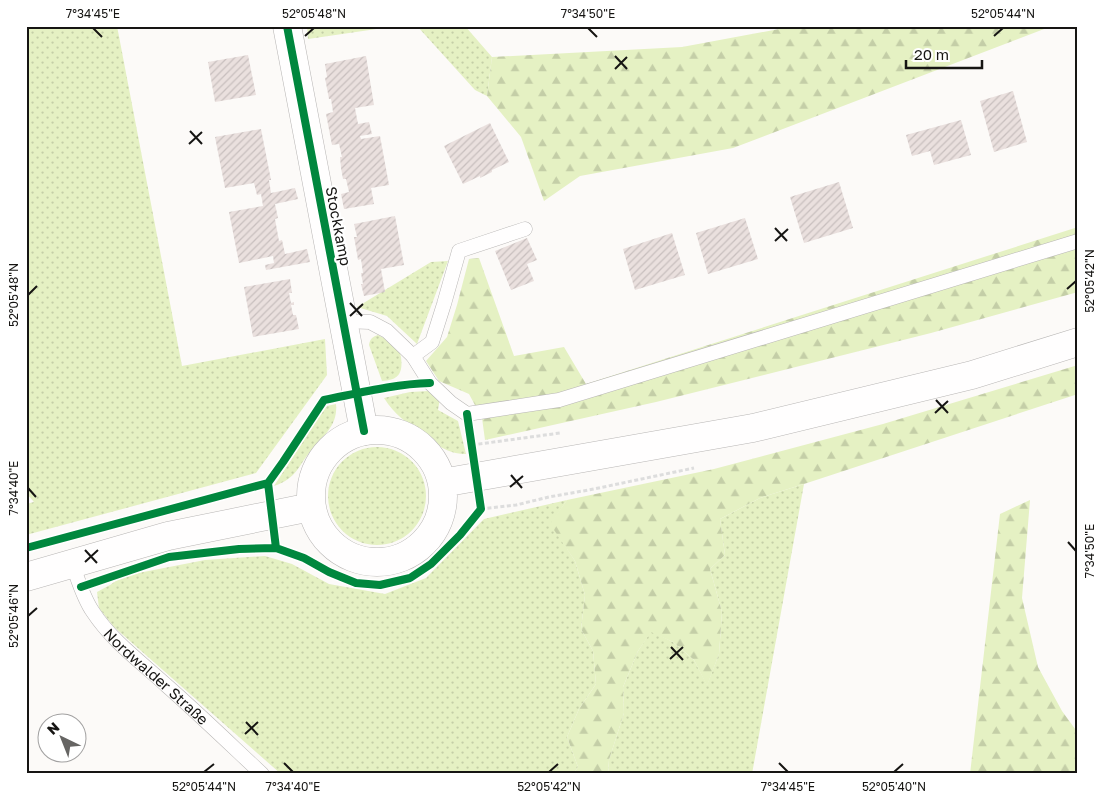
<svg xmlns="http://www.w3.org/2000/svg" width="1104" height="800" font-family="'Golos Text',sans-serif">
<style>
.grass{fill:url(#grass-dots)}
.forest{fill:url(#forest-firs)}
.building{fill:url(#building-hatch)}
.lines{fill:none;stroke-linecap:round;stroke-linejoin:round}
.lane-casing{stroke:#b8b6b5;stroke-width:15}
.street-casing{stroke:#b8b6b5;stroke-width:29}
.secondary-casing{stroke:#b8b6b5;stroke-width:29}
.path{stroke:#ddd;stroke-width:3;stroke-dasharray:4 2.5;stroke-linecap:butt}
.lane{stroke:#fffefe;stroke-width:14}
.street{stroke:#fffefe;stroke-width:28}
.secondary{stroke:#fffefe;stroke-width:28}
.cycleway-casing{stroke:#fff;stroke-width:11}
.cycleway{stroke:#00873e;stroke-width:8}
.ticks{fill:none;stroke:#161513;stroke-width:2}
.labels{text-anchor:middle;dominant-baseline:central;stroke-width:4.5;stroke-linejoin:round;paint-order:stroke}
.street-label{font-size:15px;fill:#161513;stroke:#fff}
.neatline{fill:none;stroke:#161513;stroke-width:2}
.ticks-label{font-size:12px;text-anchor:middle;fill:#161513}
</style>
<defs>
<pattern id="grass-dots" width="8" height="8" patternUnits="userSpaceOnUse" patternTransform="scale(1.25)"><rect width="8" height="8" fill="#e5f1c3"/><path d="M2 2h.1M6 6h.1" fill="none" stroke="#c4cea7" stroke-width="1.8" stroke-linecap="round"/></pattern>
<pattern id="forest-firs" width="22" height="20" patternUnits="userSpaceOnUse" patternTransform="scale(1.25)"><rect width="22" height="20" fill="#e5f1c3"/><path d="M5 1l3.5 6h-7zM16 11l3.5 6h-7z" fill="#c4cea7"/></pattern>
<pattern id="building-hatch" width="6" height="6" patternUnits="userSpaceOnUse" patternTransform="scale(1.25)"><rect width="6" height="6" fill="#eae0de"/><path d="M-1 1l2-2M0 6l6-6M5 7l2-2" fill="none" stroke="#c8bfbe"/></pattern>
</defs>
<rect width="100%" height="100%" fill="#fcfaf8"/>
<path class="grass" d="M26,26H117L182,366L325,339L327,375L256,473L26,535V504L34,502L26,493Z
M307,26H397L308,39Z
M417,26H465L492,57L487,96L475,90Z
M448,261L417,344L387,316L357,307L431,262Z
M378,335C384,338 392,341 396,346C399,349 400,353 401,357C403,373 399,380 382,381L369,345C370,339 372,337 378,335Z
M429,391L440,398L438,410L458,421L466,454C446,454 437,444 421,433C405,421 395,415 384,398L410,392Z
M336,404C338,424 325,435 313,448C298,465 298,478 274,486L319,417L327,406Z
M328 496a49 49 0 1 1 98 0a49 49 0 1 1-98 0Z
M804,484L752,774H608L609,760L624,713L623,687L638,651L651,631L673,642L694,660L707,685L719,654L722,612L710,569L725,555L720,519L760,498Z
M567,500L551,524L575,561L585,595L581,629L593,651L596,684L579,709L567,737L578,767L573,774H281L114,627L99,608L97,592L110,585L123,576L205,560L265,556L292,564L329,584L385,594L426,578L484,519Z"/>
<path class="forest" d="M795,26H1052L733,148L580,176L544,201L521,137L487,96L492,57L682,47Z
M1078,227V292L931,333L656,402L485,440L482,418L469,394L439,381L426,361L447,337L457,305L469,259L479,258L514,356L564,347L586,384Z
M1078,365V394L804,484L760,498L720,519L725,555L710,569L722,612L719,654L707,686L694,660L673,642L651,632L638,651L623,687L624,713L609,760L608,774H573L578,767L567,737L579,709L596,684L593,651L581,629L585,595L575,561L550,524L567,500L714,469L883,424Z
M1030,500L1022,598L1038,667L1062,711L1078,733V774H970L1000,514Z"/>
<path class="building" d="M248,55L256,95L215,102L208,62Z
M366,56L374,105L355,108L358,124L369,122L372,134L360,136L361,139L380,136L389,185L371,188L374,204L344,209L341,194L349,192L346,179H343L341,168L340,157H342L339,144L332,145L326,114L333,112L331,99H329L325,78L327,77L325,64Z
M1013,91L1027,142L994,152L980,101Z
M961,120L971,155L934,165L930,151L912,156L906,135Z
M490,123L509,162L492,170V172L480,178V176L463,184L444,146Z
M261,129L271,180H269L271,193L295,188L298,199L275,204L278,218L275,219L279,241L282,240L285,254L307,249L310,262L266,270L265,265L274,263L273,256L239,263L229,212L263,206L261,194L257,195L254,183L225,188L215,137Z
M839,182L853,228L804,243L790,197Z
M395,216L404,265L381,269L385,292L364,296L361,284H363L361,273H363L361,259L358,260L356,248L354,237H357L354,224Z
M745,218L758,259L708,274L696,233Z
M672,233L685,275L635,290L623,249Z
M527,238L537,260L527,264L534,281L511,290L495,251Z
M290,279L292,293H289L291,303L294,302V305H291L293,315H296L299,329L253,337L244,287Z"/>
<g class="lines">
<defs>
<g id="lane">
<path d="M343,321L370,322L387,331L413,356L430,383L451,403L467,414L559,400L1078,241"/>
<path d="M413,356L432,342L444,304L459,251L525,229"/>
<path id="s1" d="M72,563C78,579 83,598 93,612C112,641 141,662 166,685C199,714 230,744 262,774"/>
</g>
<path id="street" d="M287,26L364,431"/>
<path id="secondary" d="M311 496a66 66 0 1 1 132 0a66 66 0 1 1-132 0Z
M442,483L753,428L972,375L1078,342
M26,577L168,536L311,507"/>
</defs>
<use href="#lane" class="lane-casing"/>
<use href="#street" class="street-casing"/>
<use href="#secondary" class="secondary-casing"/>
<path class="path" d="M472,445L560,433
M481,509L516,505L549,497L594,489L694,468"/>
<use href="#lane" class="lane"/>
<use href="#street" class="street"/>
<use href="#secondary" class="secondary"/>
<defs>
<path id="cycleway" d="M287,26L364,431
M268,483L276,548
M26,548L268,483L283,462L324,400C359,393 394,384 430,383
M81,587L169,557L239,549L276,548L304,558L329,572L356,583L380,585L410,578L431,564L460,535L481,509L467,414"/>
</defs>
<use href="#cycleway" class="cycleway-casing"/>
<use href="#cycleway" class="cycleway"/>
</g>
<path class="ticks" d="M93,28L102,37M588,28L597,37M305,36L314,28M994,36L1003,28M615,56L627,69M615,69L627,57M190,131L202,144M189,144L202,132M775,228L787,241M775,241L788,229M1067,289L1076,281M28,295L37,286M350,303L362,316M350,316L363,304M936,400L948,413M935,413L948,401M511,475L522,488M510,487L523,476M28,488L36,497M1068,542L1076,551M85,550L97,563M85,562L98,550M28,616L37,608M671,647L683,660M670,659L683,647M246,722L258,735M245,734L258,722M284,763L293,772M779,763L788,772M204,772L214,764M549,772L558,764M894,772L903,764"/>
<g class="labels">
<g class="street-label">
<text transform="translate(339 226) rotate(79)">Stockkamp</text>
<text stroke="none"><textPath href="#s1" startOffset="144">Nordwalder Straße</textPath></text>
</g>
</g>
<rect width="1104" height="800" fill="none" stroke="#ffffff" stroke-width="55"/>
<g transform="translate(62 738) rotate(317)"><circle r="24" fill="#ffffff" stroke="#a2a1a1"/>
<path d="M0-4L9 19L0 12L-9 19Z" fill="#666563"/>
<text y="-8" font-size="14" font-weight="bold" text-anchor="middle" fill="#161513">N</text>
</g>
<path d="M906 60v8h76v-8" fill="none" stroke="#161513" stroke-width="2.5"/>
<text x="914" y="60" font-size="15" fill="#161513" stroke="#ffffff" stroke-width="4" paint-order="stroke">20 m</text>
<rect x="28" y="28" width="1048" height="744" class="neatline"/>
<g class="ticks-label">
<text x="93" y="18">7°34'45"E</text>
<text x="314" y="18">52°05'48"N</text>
<text x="588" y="18">7°34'50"E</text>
<text x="1003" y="18">52°05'44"N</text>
<text transform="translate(1090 281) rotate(-90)" y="4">52°05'42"N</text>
<text transform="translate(14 295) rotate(-90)" y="4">52°05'48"N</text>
<text transform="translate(14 488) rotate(-90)" y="4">7°34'40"E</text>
<text transform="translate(1090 551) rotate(-90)" y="4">7°34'50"E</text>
<text transform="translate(14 616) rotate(-90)" y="4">52°05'46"N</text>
<text x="204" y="791">52°05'44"N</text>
<text x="293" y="791">7°34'40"E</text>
<text x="549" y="791">52°05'42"N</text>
<text x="788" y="791">7°34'45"E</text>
<text x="894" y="791">52°05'40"N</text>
</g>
</svg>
